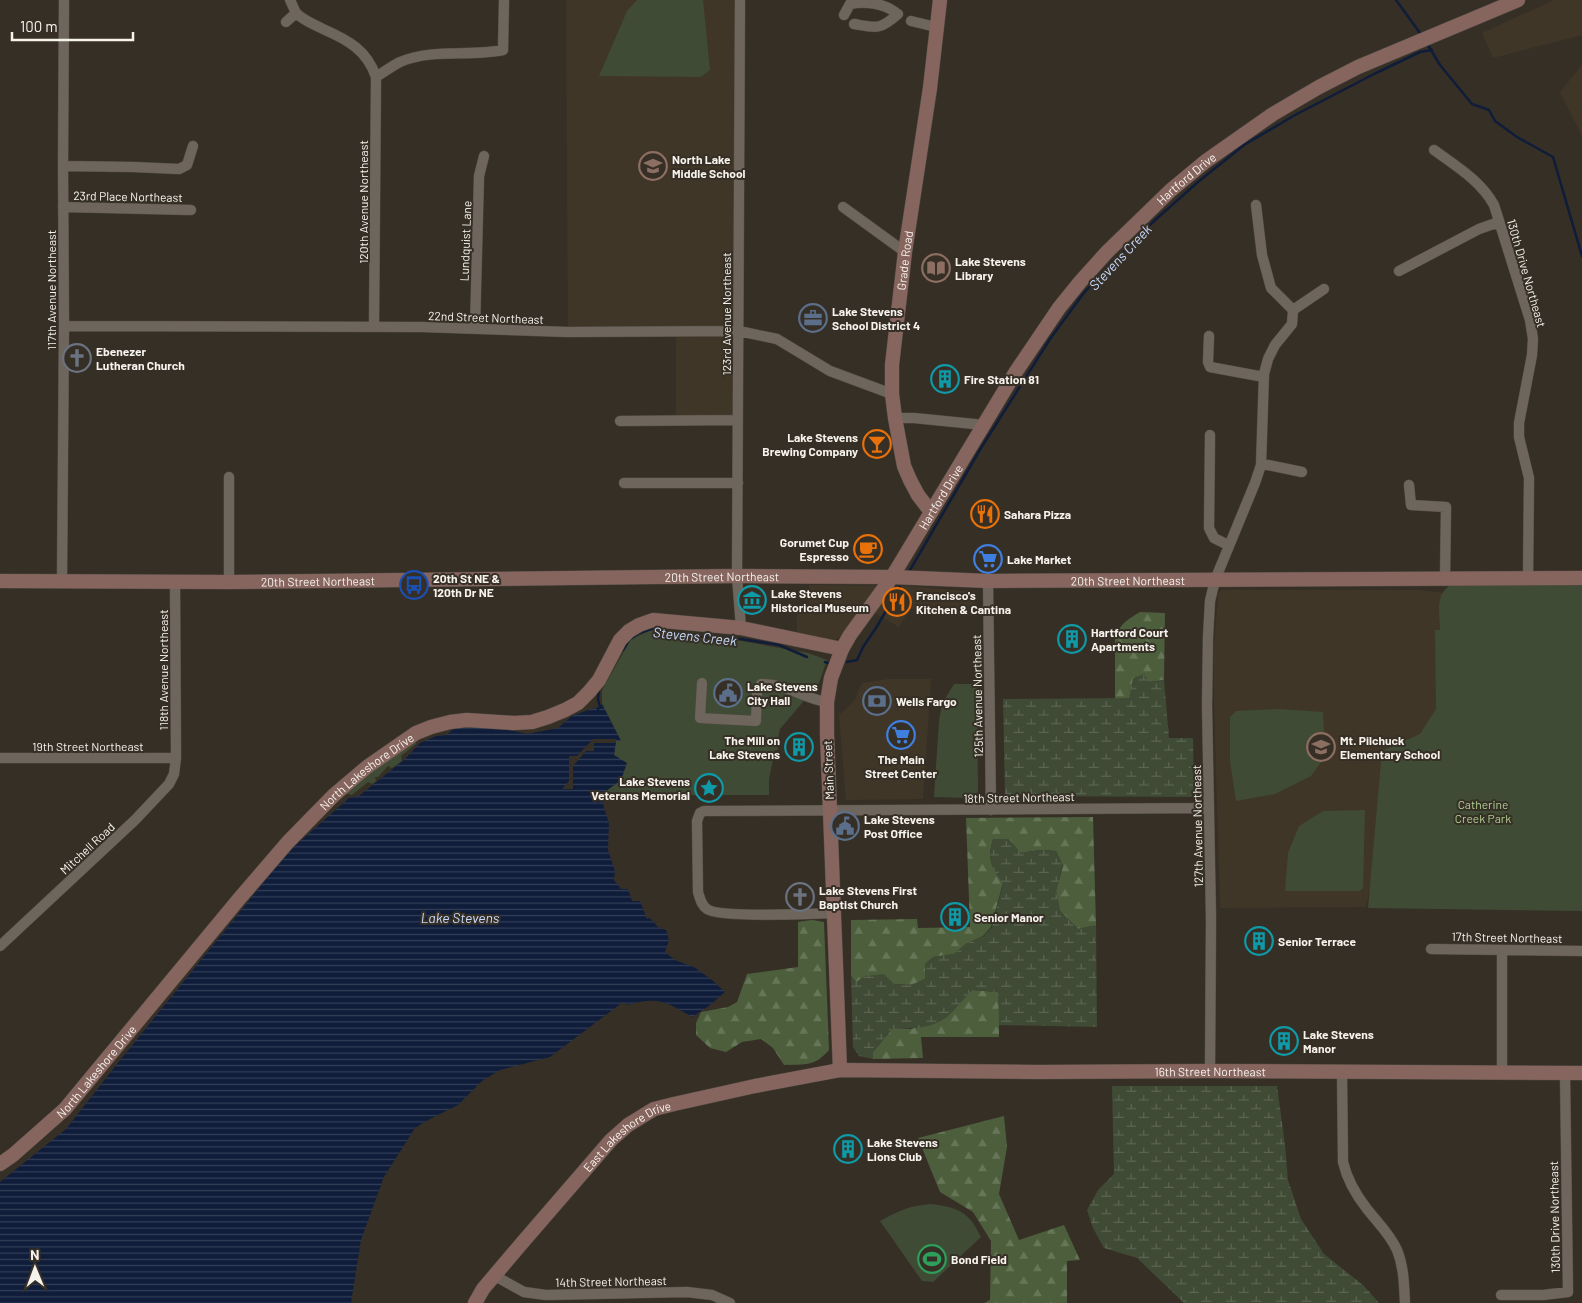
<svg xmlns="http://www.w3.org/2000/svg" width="1582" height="1303" font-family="Barlow,sans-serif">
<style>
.built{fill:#403627}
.green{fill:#3f4b34}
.forest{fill:url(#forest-firs)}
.wetland{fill:url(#wetland-marsh)}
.water{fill:url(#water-rules)}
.pier{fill:#362f26}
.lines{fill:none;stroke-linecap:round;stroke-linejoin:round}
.stream{stroke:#0f1d3a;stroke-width:2.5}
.street-casing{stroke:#514c44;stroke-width:11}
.secondary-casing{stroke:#514c44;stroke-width:15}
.street{stroke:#6e665c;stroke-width:10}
.secondary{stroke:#87655f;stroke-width:14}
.labels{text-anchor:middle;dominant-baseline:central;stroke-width:4;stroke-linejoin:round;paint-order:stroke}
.poi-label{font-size:12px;font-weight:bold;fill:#f6f2ec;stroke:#362f26;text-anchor:start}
.street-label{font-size:12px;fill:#f6f2ec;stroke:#362f26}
.park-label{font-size:12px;fill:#afcf92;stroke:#362f26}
.water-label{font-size:14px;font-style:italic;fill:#c6d9fc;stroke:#362f26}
</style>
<defs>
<pattern id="forest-firs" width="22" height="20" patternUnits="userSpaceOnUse" patternTransform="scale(1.25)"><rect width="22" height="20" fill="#4c5e3b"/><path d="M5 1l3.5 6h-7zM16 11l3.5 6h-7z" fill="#667658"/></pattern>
<pattern id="wetland-marsh" width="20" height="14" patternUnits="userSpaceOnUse" patternTransform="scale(1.25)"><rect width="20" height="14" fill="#3f4b34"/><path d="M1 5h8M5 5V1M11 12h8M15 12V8" fill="none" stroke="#5b6552"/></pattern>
<pattern id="water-rules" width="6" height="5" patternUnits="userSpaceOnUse" patternTransform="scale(1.25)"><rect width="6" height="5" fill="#0f1d3a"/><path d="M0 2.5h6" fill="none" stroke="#333e57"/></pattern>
</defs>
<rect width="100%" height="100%" fill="#362f26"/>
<path class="built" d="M566,0H739L738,420H676V331L568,332Z
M1554,0H1582V35L1493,58L1482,33Z
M1582,65V136L1560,92Z
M809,585L907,586L975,592V616H958L957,610L910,609L899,627L864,607L841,637L834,640L797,632V605L809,604Z
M1222,590H1419L1444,593L1451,738L1387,809L1366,907L1220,908L1214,702V646L1218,597L1219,592Z
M888,679H931L923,799L846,800L839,715L854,701L862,683Z"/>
<path class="green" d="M637,0H703L710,70L701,77L599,76L627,11Z
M1582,582V911L1368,908L1382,751L1420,734L1436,709L1435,630H1440C1440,616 1435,596 1448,587V585Z
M654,629L731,639L808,653L827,660L819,683L780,729L777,743L778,750H775L769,779V795H606V791L621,780L614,755L616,741H621L602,704V690L631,639Z
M954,684H977L978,792L971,798L934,797L939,721L942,704Z
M1279,709L1323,712L1324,734L1321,762L1311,776L1275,794L1236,801L1230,761V717L1236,711Z
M416,737V744L401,756L402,761L392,768L388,766L378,777H375L376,781L372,784L368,782L352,795L340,792Z
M1365,810L1363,888L1360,891H1285L1288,853L1299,826L1323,811Z
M930,1204C957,1207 969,1211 981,1237L933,1282L922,1281L880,1221C898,1211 909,1206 930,1204Z"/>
<path class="forest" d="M1140,612L1165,613L1164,680L1149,682L1130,698L1115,699V640C1119,624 1127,620 1140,612Z
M1093,817L1096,925L1078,929L1060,911L1056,891L1063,866L1056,851L1040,850L1020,853L993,839C987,860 991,866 1003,883L991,927L983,936L966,944L954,954L933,957L925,964V979L912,985L856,982L851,976V920L917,919L918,928L970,927L966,818Z
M811,920L824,922L829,1050C814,1067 806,1064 784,1065L773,1048L761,1039L742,1042L726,1052L710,1048L696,1035V1023L701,1012L728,1007L737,1002L747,974L798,967V922Z
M972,990L999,992V1037H921L923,1058L873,1059V1052L893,1028L911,1029L946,1017Z
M1004,1116L1007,1147L999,1194L1019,1240L1064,1225L1080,1260L1067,1261V1303H984L990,1300L991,1241L973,1212L940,1192L918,1138Z"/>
<path class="wetland" d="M1144,674L1149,682L1164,680L1169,738H1193L1194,797L1005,796L1003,699L1129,698L1133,678Z
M993,839H1009L1021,853L1040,850L1056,851L1063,866L1056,891L1060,911L1078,929L1096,925L1097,1027L999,1025L998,992L972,990C963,999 956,1009 947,1017C931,1029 911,1029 893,1028L873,1052V1059L859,1056L853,1047L851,976L856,982L865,976L884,974L894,984L912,985L925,979V964L933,957L954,954L966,944L984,936L992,927L1003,884C991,866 987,861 993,839Z
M1112,1086H1277L1285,1145L1288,1180L1301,1219L1324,1254L1363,1285L1379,1303H1184L1137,1258L1104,1248L1093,1228L1087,1210L1098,1190L1114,1174Z"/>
<path class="water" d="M602,704L621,741H616L614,755L627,763L621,780L606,791L603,804L609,823L608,850L615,871L614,880L621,889H628L632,901H640L647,919L650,918L659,928L666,930L669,940L665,952L675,960L694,967L712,980L725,992L709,1006L692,1017C666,1002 658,996 628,1005L623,1002L550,1057L500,1070L482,1081L458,1105L430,1119L415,1128L384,1177L361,1240L351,1303H0V1182L66,1129L117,1064L288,852L349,798L359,796L405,759L420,743L436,736L446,735L455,728L470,727L492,728L496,730L501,728L527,734L558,728L572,716L588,710L600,707Z"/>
<path class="pier" d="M593,739H616V743H594V751H586L573,766V789H562L569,781V756H577Z"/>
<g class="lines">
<path class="stream" d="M1396,0L1420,33
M1428,45L1440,65L1472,104L1489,110L1495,121L1517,137L1553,157L1582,256
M910,570L981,448L1050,339L1083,294L1103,272L1154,221L1198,182L1244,145L1295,115L1374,74L1420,52L1432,50
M623,650L629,640L639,633L651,629L711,638L741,639L779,645L807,657
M825,662L828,663
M847,662L857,660L863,647L876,628L900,587
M598,709L600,707L598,699L599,688"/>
<defs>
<path id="street" d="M290,0L296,13
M740,0L737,576L741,628
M844,15L850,4C865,1 883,3 895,12
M911,21L936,27
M286,22L296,13C304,21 314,24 323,29C348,40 367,50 376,77C384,72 392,66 400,62C433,48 469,57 503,50L504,0
M854,24C877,28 880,30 898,14
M1434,150C1456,166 1481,181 1494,205L1530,320L1533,339L1532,355L1519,423V437L1529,478L1528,578
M63,166L133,167L179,169L187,165L193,146
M63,207L191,210
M843,207L905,252
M1399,271L1479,229L1499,222
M1293,310L1324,289
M64,326L422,327L568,332L739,331L777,339L830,371L892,394
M374,327L376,77
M475,328L479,176L484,156
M1209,336L1208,362L1210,367L1264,377
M895,418H914L984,425
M620,421L738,420
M1210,435L1209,528L1214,538L1228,545
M1261,465H1268L1302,472
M229,477V582
M624,483H738
M1409,485L1411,505L1446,507L1445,579
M62,581L64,326L63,166L64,0
M988,581L991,810
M702,683L700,718L756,721L757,692L761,684C785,683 804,699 827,702
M0,758H176
M835,913C815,914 718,918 707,909C701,905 700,898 698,892L697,821L700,813L704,811L1209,808
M0,946L135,820L169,784L174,774L176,758L175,581
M1431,949L1582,951
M1502,950V1073
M1210,1071L1211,918L1207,705L1208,637L1210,601L1215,580L1255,483L1261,465L1264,374L1268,359L1275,345L1292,324L1293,310L1271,288L1262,255L1256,205
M1342,1072L1343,1162C1347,1179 1356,1195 1367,1209C1378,1223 1390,1234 1397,1250C1404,1267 1404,1285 1405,1303
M495,1276L524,1292L546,1295L687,1292L712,1295L730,1303
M1501,1295H1543L1568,1292L1565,1073"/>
<g id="secondary">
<path id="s1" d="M931,512L918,495L910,480L904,466L895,418L892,394V365L905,252L930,88L940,0"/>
<path id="s2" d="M0,581L229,582L737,576L892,577L988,581L1582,578"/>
<path id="s3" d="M840,1070L827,734V702L831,678L842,649L850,635L892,577L1015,373L1059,308L1080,282L1107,252L1171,190L1206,161L1273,114L1319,87L1358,67L1518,0"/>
<path id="s4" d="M0,1164L13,1155L65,1109L239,899L288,842L334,795L367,767L416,733L431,727L450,722L467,720L514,723L532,722L548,717L565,710L578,703L589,692L599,680L620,640L629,631L639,625L653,620L741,628L842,649"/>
<path id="s5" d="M475,1303L483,1289L522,1243L611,1140L628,1125L654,1109L674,1104L755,1086L840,1070L1038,1072L1210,1071L1582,1073"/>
</g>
</defs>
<use href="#street" class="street-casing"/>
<use href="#secondary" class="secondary-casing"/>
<use href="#street" class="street"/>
<use href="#secondary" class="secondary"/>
</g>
<defs>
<symbol id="school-ring" viewBox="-11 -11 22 22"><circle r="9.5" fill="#362f26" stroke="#8d6e63" stroke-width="1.5"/><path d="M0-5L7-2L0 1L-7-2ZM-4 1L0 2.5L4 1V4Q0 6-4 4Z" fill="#8d6e63"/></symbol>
<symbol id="library-ring" viewBox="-11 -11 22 22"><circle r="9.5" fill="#362f26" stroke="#8d6e63" stroke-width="1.5"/><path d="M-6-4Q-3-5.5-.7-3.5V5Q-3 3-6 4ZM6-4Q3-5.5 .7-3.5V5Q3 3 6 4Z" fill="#8d6e63"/></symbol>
<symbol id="office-ring" viewBox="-11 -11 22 22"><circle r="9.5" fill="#362f26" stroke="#5c6f8a" stroke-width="1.5"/><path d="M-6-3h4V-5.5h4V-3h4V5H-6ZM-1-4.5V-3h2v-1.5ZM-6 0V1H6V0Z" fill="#5c6f8a"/></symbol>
<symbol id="church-ring" viewBox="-11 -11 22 22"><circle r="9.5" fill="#362f26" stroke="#6b7280" stroke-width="1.5"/><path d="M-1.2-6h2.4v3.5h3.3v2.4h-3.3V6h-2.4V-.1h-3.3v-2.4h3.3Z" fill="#6b7280"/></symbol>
<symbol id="building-ring" viewBox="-11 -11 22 22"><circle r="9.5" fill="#362f26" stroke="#0f9aa8" stroke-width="1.5"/><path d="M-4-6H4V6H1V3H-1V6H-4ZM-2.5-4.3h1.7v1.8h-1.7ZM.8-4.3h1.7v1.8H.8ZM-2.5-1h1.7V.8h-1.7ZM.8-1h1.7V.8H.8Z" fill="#0f9aa8"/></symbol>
<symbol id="bar-ring" viewBox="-11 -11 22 22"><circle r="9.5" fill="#362f26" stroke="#e8710a" stroke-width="1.5"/><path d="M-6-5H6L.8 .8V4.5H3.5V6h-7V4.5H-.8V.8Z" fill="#e8710a"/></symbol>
<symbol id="restaurant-ring" viewBox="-11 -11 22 22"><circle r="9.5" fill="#362f26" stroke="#e8710a" stroke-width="1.5"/><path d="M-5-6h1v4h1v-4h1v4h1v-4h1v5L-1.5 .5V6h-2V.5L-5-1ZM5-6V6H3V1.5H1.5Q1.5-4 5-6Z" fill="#e8710a"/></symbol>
<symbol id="cafe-ring" viewBox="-11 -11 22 22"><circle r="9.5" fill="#362f26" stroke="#e8710a" stroke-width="1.5"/><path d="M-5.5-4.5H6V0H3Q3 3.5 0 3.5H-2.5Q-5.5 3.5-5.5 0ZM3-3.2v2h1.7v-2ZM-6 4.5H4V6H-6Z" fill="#e8710a"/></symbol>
<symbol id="supermarket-ring" viewBox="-11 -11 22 22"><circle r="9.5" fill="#362f26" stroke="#3f7fe0" stroke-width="1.5"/><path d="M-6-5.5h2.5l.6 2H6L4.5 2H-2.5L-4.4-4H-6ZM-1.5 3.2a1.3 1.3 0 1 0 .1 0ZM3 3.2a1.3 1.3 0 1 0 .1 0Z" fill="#3f7fe0"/></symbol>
<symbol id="bus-ring" viewBox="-11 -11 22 22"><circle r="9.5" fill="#362f26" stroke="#1a4fb4" stroke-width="1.5"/><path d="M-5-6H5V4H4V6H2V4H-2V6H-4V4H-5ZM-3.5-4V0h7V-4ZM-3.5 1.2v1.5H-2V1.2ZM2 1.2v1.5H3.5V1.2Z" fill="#1a4fb4"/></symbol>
<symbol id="museum-ring" viewBox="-11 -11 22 22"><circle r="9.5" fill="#362f26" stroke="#0f9aa8" stroke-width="1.5"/><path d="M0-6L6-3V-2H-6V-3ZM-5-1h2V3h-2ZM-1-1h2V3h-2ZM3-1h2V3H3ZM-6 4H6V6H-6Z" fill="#0f9aa8"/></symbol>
<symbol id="civic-ring" viewBox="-11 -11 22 22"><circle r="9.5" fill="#362f26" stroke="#5c6f8a" stroke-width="1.5"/><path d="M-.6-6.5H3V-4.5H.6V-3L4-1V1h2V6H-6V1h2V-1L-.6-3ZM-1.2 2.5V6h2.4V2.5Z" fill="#5c6f8a"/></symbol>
<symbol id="bank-ring" viewBox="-11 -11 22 22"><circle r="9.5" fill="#362f26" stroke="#5c6f8a" stroke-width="1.5"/><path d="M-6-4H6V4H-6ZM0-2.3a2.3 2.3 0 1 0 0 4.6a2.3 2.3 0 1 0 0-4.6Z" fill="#5c6f8a"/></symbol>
<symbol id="sight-ring" viewBox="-11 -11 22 22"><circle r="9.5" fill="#362f26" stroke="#0f9aa8" stroke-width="1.5"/><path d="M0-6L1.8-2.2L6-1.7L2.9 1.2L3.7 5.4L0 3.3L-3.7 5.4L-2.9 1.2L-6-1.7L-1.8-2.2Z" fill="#0f9aa8"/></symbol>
<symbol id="stadium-ring" viewBox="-11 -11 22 22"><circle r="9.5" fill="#362f26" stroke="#2e9e5b" stroke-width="1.5"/><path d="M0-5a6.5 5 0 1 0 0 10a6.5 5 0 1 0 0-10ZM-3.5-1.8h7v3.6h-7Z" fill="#2e9e5b"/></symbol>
</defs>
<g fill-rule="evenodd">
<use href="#school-ring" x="637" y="150" width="32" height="32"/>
<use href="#library-ring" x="920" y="252" width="32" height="32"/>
<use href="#office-ring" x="797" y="302" width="32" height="32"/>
<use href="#church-ring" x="61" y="342" width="32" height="32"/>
<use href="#building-ring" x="929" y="363" width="32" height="32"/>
<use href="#bar-ring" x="861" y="428" width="32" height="32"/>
<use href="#restaurant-ring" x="969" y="498" width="32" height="32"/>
<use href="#cafe-ring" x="852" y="533" width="32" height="32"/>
<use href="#supermarket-ring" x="972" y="543" width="32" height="32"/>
<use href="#bus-ring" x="398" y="569" width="32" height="32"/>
<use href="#museum-ring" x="736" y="584" width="32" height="32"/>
<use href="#restaurant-ring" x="881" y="586" width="32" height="32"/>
<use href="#building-ring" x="1056" y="623" width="32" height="32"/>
<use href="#civic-ring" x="712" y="677" width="32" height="32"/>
<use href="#bank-ring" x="861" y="685" width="32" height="32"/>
<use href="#supermarket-ring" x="885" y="719" width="32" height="32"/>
<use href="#building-ring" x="783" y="731" width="32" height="32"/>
<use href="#school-ring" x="1305" y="731" width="32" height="32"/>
<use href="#sight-ring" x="693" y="772" width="32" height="32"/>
<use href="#civic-ring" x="829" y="810" width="32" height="32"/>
<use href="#church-ring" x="784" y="881" width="32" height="32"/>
<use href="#building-ring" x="939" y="901" width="32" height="32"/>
<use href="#building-ring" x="1243" y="925" width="32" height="32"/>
<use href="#building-ring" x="1268" y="1025" width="32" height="32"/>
<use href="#building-ring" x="832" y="1133" width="32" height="32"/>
<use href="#stadium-ring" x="916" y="1243" width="32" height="32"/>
</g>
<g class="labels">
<g class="poi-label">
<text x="672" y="159">North Lake<tspan x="672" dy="14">Middle School</tspan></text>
<text x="955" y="261">Lake Stevens<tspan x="955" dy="14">Library</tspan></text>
<text x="832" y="311">Lake Stevens<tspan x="832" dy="14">School District 4</tspan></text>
<text x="96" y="351">Ebenezer<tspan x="96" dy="14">Lutheran Church</tspan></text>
<text x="964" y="379">Fire Station 81</text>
<text x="858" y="437" text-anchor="end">Lake Stevens<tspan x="858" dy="14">Brewing Company</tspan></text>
<text x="1004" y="514">Sahara Pizza</text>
<text x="849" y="542" text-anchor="end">Gorumet Cup<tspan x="849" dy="14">Espresso</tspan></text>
<text x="1007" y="559">Lake Market</text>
<text x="433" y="578">20th St NE &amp;<tspan x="433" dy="14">120th Dr NE</tspan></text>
<text x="771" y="593">Lake Stevens<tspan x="771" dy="14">Historical Museum</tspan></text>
<text x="916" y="595">Francisco's<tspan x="916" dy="14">Kitchen &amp; Cantina</tspan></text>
<text x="1091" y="632">Hartford Court<tspan x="1091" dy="14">Apartments</tspan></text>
<text x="747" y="686">Lake Stevens<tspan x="747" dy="14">City Hall</tspan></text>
<text x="896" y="701">Wells Fargo</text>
<text x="780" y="740" text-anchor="end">The Mill on<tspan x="780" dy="14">Lake Stevens</tspan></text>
<text x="1340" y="740">Mt. Pilchuck<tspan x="1340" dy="14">Elementary School</tspan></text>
<text x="901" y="759" text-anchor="middle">The Main<tspan x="901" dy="14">Street Center</tspan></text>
<text x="690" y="781" text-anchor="end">Lake Stevens<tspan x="690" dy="14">Veterans Memorial</tspan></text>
<text x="864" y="819">Lake Stevens<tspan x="864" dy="14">Post Office</tspan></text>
<text x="819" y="890">Lake Stevens First<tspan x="819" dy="14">Baptist Church</tspan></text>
<text x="974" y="917">Senior Manor</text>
<text x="1278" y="941">Senior Terrace</text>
<text x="1303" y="1034">Lake Stevens<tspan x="1303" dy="14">Manor</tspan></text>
<text x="867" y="1142">Lake Stevens<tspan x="867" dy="14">Lions Club</tspan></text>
<text x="951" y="1259">Bond Field</text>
</g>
<g class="street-label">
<text stroke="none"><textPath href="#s3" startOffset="1010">Hartford Drive</textPath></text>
<text transform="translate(128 196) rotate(1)">23rd Place Northeast</text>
<text transform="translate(363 202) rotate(-90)">120th Avenue Northeast</text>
<text transform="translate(465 241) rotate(-88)">Lundquist Lane</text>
<text stroke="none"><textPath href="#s1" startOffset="261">Grade Road</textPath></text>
<text transform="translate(1527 273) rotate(74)">130th Drive Northeast</text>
<text transform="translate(51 290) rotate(-90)">117th Avenue Northeast</text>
<text transform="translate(726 314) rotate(-90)">123rd Avenue Northeast</text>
<text transform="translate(486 317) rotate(2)">22nd Street Northeast</text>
<text stroke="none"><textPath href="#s3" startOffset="605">Hartford Drive</textPath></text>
<text stroke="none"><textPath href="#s2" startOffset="722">20th Street Northeast</textPath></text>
<text stroke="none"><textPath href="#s2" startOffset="1128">20th Street Northeast</textPath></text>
<text stroke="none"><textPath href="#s2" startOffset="318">20th Street Northeast</textPath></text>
<text transform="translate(163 670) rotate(-90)">118th Avenue Northeast</text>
<text transform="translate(977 696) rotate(-91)">125th Avenue Northeast</text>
<text x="88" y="746">19th Street Northeast</text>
<text transform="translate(828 770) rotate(-92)">Main Street</text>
<text stroke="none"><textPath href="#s4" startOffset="539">North Lakeshore Drive</textPath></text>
<text transform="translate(1019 797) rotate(-1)">18th Street Northeast</text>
<text transform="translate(1197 826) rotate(-91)">127th Avenue Northeast</text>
<text transform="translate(87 848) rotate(-43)">Mitchell Road</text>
<text transform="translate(1507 937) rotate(1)">17th Street Northeast</text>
<text stroke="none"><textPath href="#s4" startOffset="134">North Lakeshore Drive</textPath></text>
<text stroke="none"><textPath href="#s5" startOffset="826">16th Street Northeast</textPath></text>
<text stroke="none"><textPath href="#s5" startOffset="228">East Lakeshore Drive</textPath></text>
<text transform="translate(1554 1217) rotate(-91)">130th Drive Northeast</text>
<text transform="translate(611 1281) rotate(-1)">14th Street Northeast</text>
</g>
<g class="park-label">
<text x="1483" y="804">Catherine<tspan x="1483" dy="14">Creek Park</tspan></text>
</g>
<g class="water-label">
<text transform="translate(1120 257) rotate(-47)">Stevens Creek</text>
<text transform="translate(695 636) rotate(6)">Stevens Creek</text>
<text x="460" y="917">Lake Stevens</text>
</g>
</g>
<g transform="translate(35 1268) rotate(359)" stroke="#362f26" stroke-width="4" paint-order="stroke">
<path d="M0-4L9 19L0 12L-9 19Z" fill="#f6f2ec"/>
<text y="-8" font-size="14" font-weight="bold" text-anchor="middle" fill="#f6f2ec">N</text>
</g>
<path d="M12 32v8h121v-8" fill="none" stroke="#f6f2ec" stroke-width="2.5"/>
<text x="20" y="32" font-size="15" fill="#f6f2ec" stroke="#362f26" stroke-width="4" paint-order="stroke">100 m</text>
</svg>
